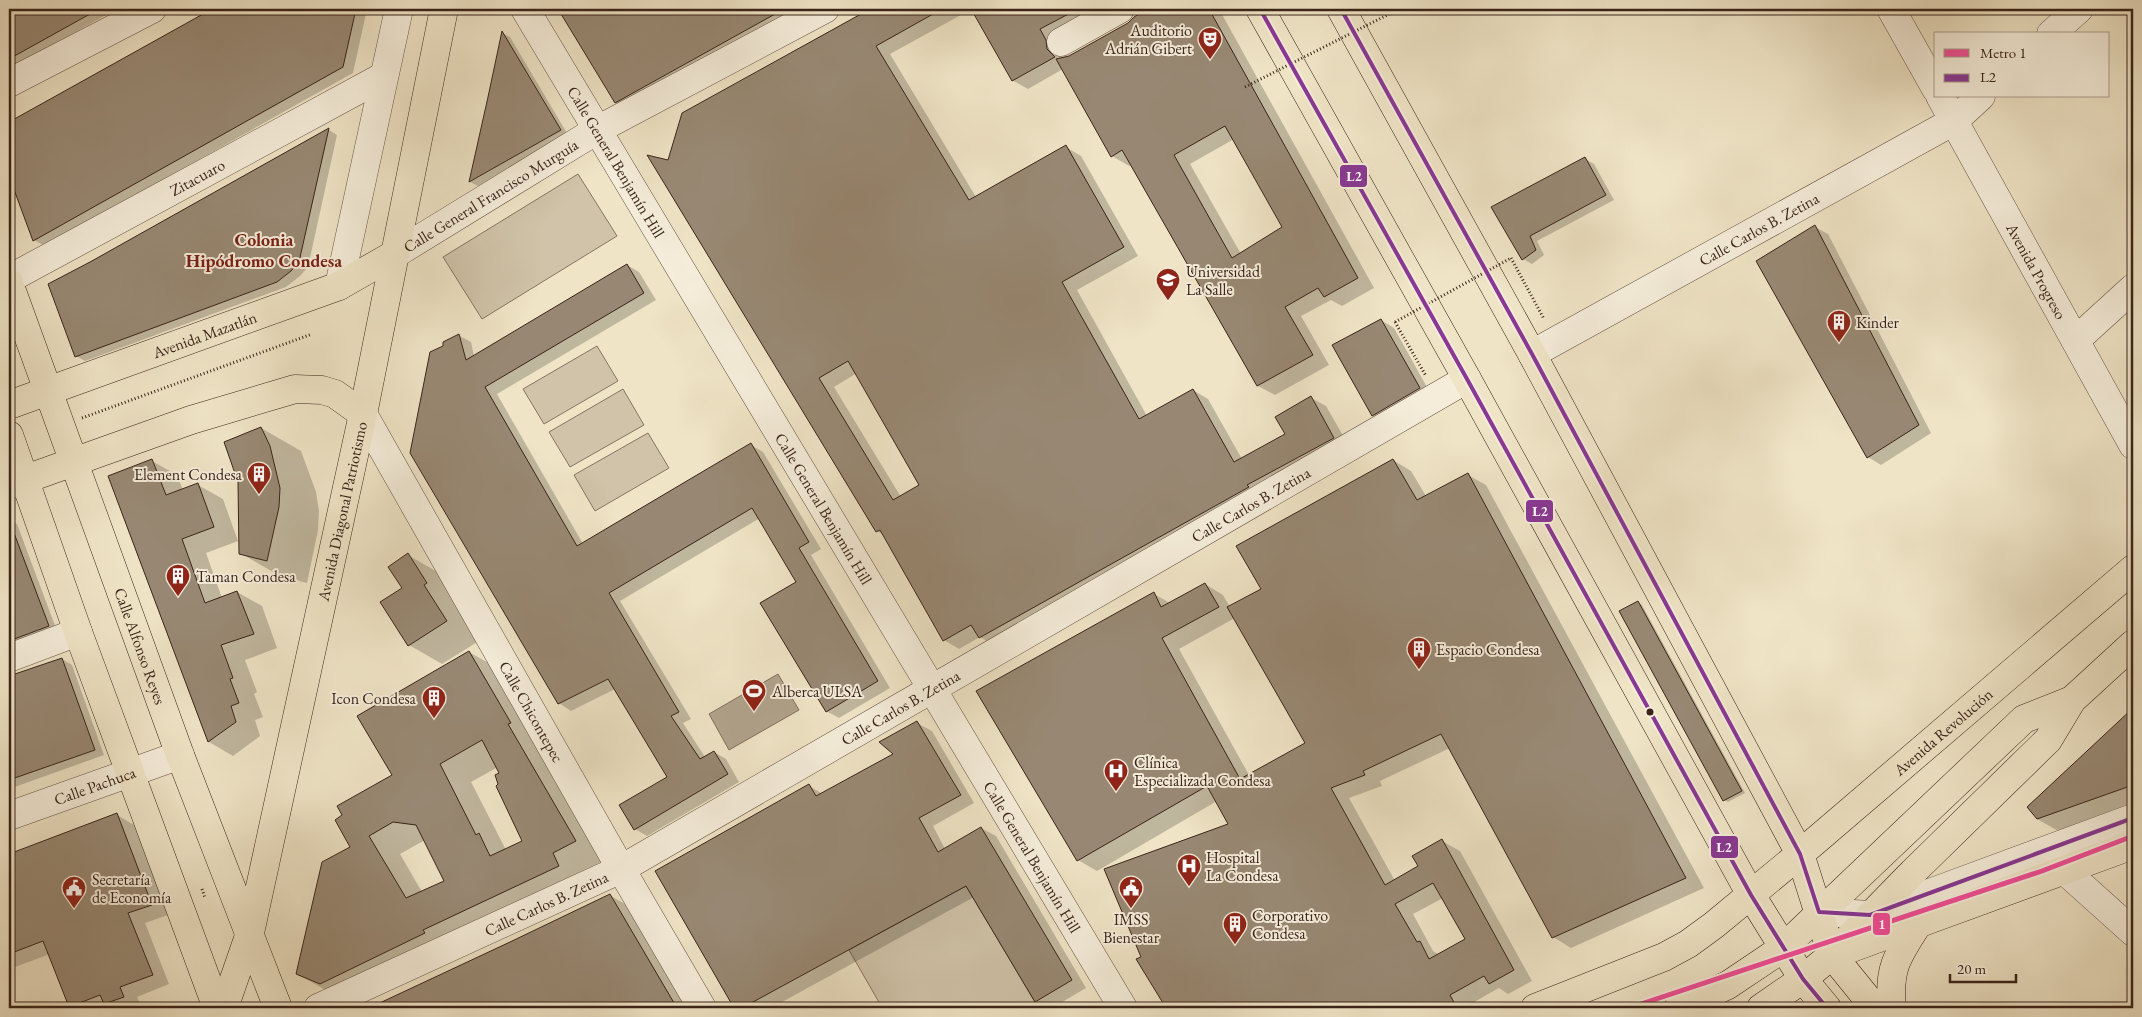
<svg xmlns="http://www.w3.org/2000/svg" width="2142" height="1017" font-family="'EB Garamond',serif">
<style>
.green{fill:#d0c3a9;stroke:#857462}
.water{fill:#b1a38c;stroke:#81705e}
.shadow{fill:#0003;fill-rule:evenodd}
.building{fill:#988873;stroke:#3a241a;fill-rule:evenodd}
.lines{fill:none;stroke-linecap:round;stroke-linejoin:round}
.minor-casing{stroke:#675445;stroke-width:29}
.major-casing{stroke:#3a241a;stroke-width:29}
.path{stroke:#3a241a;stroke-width:3;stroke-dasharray:1 2.5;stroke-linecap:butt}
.minor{stroke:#f5edda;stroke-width:28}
.major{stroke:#efe4c6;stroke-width:28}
.path-bridge{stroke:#3a241a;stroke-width:3;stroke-dasharray:1 2.5;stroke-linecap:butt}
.bus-1-casing{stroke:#f5edda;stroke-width:8}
.bus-1{stroke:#893894;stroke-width:4}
.metro-1-casing{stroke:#f5edda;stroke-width:9}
.metro-1{stroke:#f04e98;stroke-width:5}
.bus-dot{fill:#3a241a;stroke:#f5edda;stroke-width:2}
.labels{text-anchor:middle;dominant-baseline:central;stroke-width:4;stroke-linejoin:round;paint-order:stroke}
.poi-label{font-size:16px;fill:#3a241a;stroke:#f5edda;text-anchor:start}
.street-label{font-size:16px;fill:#3a241a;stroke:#f5edda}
.neighbourhood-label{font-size:18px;font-weight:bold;fill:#7a1f14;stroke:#f5edda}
.line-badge{stroke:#f5edda;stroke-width:2}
.badge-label{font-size:14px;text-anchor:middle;font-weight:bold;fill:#fff}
</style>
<rect width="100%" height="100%" fill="#efe4c6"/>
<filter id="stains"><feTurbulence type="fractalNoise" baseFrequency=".004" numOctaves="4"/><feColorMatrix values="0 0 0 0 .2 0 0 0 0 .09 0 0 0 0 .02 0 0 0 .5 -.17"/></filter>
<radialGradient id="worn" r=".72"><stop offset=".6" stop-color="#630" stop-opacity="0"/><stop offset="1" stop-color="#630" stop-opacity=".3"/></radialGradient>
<path class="green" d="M578,174L617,236L482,319L443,257Z
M597,346L618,381L544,424L523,389Z
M623,389L644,425L570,467L549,432Z
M648,433L669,468L595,511L574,475Z
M966,886L1035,1002L1023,1008H905L903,1006L880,1004L849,950Z"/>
<path class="water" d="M778,674L799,710L729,750L709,714Z"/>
<path class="shadow" d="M9,9H117L9,69Z
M215,9H367L353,73L45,246L34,240L9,172V124Z
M559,9H815L631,111L616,102Z
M874,9H1109L1061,50L1062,58L1069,57L1128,24L1134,18L1151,9H1219L1374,288L1342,306L1331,300L1301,316L1329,365L1275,395L1258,386L1132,164L1129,166L1112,156L1063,69L1028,89L1012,80L972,9L890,54L976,197L1066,147L1081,156L1138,256L1077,290L1147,416L1193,390L1208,399L1242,459L1287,434L1311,398L1326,406L1349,446L995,646L980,637L959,649L944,640L885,536L877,531L669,162L683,114ZM1234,139L1284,228L1241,254L1190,164ZM857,373L920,486L901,497L834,387Z
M502,33L510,37L568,135L478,186L470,182Z
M329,130L337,135L308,267L300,276L286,287L85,361L76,356L90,264Z
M1585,159L1594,164L1614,200L1537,241L1544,255L1532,264L1523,259L1493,207Z
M1815,227L1828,234L1931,433L1881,465L1868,457Z
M627,265L639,272L656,300L497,394L583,544L751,445L763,452L821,549L811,555L890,688L839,718L826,711L798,582L760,518L620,601L691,719L683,723L705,757L714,752L726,759L739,782L647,836L635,829L668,778L615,689L571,711L559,703L444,346L458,335L471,342L474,356Z
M1381,320L1394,328L1432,396L1386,422L1373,415Z
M261,428L301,451L316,492L319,511L318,530L307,583L280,576L240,553L239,482Z
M1393,460L1411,471L1426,496L1468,475L1486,485L1704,888L1571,948L1553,937L1450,748L1380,781L1382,786L1349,798L1395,881L1420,867L1442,841L1460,851L1532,981L1508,994L1499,988L1467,1006L1468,1008H1167L1138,960L1143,958L1230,825L1217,801L1097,871L1078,860L1154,594L1170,603L1205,584L1223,595L1230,607L1262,590ZM1235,618L1307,744L1249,775L1179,649ZM1443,898L1466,940L1439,955L1433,951L1413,914Z
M152,461L177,475L183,490L198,485L223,499L238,541L206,553L222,598L237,592L262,606L277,648L245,660L257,692L254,694L263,717L255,720L260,736L233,756L209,742Z
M9,520L17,524L57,631L9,649Z
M408,555L441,574L479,641L442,664L409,645L404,589Z
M1638,602L1642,605L1745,793L1728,802L1724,800Z
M469,652L501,670L607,859L329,992L297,974L351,847ZM498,767L524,841L506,850L471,782ZM425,840L446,882L422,892L400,854Z
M62,659L72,665L104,755L9,789V678Z
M2133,709V807L2062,833L2037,819L2029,807Z
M917,723L932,731L974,803L933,826L945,849L981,828L996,836L1086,988L1052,1008H1048L1036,1001L974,897L771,1008H735L656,871L809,786L823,794L895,754Z
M117,815L134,825L168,915L145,923L169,984L137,997L141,1006L135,1008H74L70,1006L50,954L15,967L9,964V855Z
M609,895L627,905L688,1008H372Z"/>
<path class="building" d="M9,9H99L9,59Z
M212,9H356L343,67L33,241L9,176V122Z
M558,9H784L615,103Z
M870,9H942L876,46L969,200L1066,145L1124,247L1062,282L1139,419L1193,389L1234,462L1285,434L1275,417L1311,396L1334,438L1247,485L1249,487L979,638L971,625L943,641L880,530L876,532L647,155L668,160L682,113ZM848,361L919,485L893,500L819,378Z
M971,9H1078L1040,29L1046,40L1047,49L1055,57L1012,81Z
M1148,9H1209L1358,278L1324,297L1318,288L1285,307L1313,355L1257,386L1122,150L1111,157L1056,59L1069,56L1128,23L1134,17ZM1225,126L1282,227L1232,258L1174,155Z
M502,31L561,130L469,182L488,97Z
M329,128L299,262L291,271L277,282L75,357L48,284L90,262Z
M1585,157L1606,195L1530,236L1536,250L1522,260L1491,207Z
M1815,225L1919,425L1867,458L1756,261Z
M627,264L644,293L485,387L577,546L751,443L809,542L799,548L878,681L826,712L760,603L796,582L752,508L609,593L679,712L671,716L700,759L714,751L728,774L634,830L619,805L667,777L608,679L558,704L410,453L430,352L443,346V342L459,334L466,360Z
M1381,319L1420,388L1372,416L1332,345Z
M261,427L270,446L280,488L279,507L267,561L239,554L238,482L224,442Z
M152,459L166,495L198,483L214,527L182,539L205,603L237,591L254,634L221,645L233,678L230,679L239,703L231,706L236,722L208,742L108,476Z
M1393,459L1417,500L1468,473L1686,878L1552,938L1441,734L1363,771L1365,775L1331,788L1385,885L1418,866L1412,856L1442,839L1514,970L1489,984L1484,976L1450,995L1457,1008H1166L1136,959L1141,957L1104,869L1228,824L1207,786L1077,861L976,691L1154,592L1161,607L1205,583L1219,607L1162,638L1240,779L1305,743L1227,607L1261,589L1236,546ZM1433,883L1465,939L1429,959L1420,941L1417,942L1395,904Z
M9,525H11L49,626L9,641Z
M408,553L427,583L424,585L447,621L408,646L380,602L402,588L388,567Z
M1638,601L1742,791L1723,801L1619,611Z
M469,651L511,723L508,724L576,841L553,853L559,866L423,930L425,933L320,984L296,974L322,862L350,847L335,820L342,815L337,806L392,775L357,716ZM482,740L499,773L495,775L498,784L496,786L522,841L490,856L479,833L476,835L440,764ZM393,822L416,825L444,881L406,898L369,836Z
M62,658L95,750L9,780V676Z
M2133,708V785L2037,819L2027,807Z
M917,721L961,795L919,818L938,852L981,827L1072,980L1035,1002L966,886L742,1008H734L655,871L809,784L816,796L893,754L879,742Z
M117,813L152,905L128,913L153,975L120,987L124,997L104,1004L100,995L69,1007L43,941L9,954V854Z
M610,894L677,1008H369L510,942Z"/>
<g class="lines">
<defs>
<g id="minor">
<path id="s1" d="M525,9L1123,1008"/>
<path d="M1891,9L1936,89"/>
<path d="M2051,34L2079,9"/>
<path d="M1061,42L1120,9"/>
<path d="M9,83L152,9"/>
<path id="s2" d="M1940,96L2133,445"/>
<path id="s3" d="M395,254L597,130L825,9"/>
<path id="s4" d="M9,279L384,76"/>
<path d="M339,286L399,9"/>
<path d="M2076,340L2133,288"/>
<path id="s5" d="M1532,354L1954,121L1981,96"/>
<path id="s6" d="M363,414L621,869L702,1008"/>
<path d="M9,658L78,632"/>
<path id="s7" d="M9,816L180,755"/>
<path d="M2064,870L2133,932"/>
<path d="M1819,912L1870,915L2133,818"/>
<path id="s8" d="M318,1008L621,869L1467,379"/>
</g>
<g id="major">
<path d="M1260,9L1467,379L1751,895L1803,979L1827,1008"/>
<path d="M1341,9L1532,354L1800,854L1832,955L1875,1008"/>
<path id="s9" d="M9,283L180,755L278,1008"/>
<path id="s10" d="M9,405L339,286L395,254"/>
<path d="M9,435L78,632L217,1008"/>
<path d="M9,485L191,420L295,389L322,390L335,394L363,414"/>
<path d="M1838,953L2133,845"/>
<path id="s11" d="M224,1008L250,933L363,414L444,9"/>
<path id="s12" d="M1535,1008L1664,957L1688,944L1714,925L1800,854L2133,569"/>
<path d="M1678,1008L1728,985L1783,948L2024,719L2072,700"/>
<path d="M1761,1008L1803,979L1832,955L1913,872L2048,740L2072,700L2133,644"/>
<path d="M1892,1008C1888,969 1897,956 1918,924"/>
</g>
</defs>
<use href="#minor" class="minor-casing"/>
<use href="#major" class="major-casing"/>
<path class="path" d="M1511,258L1544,319
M1395,322L1426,376
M9,371L12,380
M82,418L312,334
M202,889L205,898"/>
<use href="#minor" class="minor"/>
<use href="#major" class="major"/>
<path class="path-bridge" d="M1245,87L1399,9
M1395,322L1511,258"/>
<defs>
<path id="bus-1" d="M1260,9L1467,379L1751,895L1803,979L1827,1008
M1341,9L1532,354L1800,854L1819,912L1870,915L2133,818"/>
</defs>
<use href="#bus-1" class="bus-1-casing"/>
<use href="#bus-1" class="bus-1"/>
<defs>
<path id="metro-1" d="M1629,1008L2042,871L2133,836"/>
</defs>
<use href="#metro-1" class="metro-1-casing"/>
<use href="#metro-1" class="metro-1"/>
</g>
<defs>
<symbol id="theatre-pin" viewBox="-11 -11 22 30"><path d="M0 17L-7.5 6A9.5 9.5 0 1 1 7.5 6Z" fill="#8f2418" stroke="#f5edda"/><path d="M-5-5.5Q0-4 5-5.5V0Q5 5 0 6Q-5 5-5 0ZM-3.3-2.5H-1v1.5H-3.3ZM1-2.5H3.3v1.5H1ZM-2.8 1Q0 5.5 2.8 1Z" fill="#fff"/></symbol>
<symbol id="university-pin" viewBox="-11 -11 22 30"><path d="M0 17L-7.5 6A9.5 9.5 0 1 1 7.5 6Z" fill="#8f2418" stroke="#f5edda"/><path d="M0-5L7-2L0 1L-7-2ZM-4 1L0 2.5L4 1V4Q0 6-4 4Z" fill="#fff"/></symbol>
<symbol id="building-pin" viewBox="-11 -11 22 30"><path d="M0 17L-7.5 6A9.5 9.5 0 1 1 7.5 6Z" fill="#8f2418" stroke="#f5edda"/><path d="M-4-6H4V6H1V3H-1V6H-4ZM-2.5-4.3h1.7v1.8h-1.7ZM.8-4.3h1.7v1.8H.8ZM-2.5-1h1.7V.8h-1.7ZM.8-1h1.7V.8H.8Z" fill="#fff"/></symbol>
<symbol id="stadium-pin" viewBox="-11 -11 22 30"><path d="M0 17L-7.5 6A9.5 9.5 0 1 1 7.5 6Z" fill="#8f2418" stroke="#f5edda"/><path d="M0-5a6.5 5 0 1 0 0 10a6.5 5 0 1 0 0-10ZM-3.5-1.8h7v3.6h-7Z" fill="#fff"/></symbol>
<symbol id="hospital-pin" viewBox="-11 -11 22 30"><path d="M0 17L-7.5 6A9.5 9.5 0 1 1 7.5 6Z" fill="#8f2418" stroke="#f5edda"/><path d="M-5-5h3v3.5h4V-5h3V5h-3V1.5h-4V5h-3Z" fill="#fff"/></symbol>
<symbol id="civic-pin" viewBox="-11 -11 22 30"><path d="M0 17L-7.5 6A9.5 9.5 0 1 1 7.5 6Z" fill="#8f2418" stroke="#f5edda"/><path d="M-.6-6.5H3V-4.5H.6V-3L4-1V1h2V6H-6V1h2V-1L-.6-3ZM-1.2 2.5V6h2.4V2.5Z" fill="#fff"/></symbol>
</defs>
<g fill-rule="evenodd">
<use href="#theatre-pin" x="1196" y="25" width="28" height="38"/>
<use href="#university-pin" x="1154" y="266" width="28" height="38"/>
<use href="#building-pin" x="1825" y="308" width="28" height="38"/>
<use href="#building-pin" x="245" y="460" width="28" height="38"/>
<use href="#building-pin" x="164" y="562" width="28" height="38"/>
<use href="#building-pin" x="1405" y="635" width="28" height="38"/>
<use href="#stadium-pin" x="740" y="677" width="28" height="38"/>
<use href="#building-pin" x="420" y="684" width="28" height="38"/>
<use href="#hospital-pin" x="1102" y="757" width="28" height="38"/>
<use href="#hospital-pin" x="1175" y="852" width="28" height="38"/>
<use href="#civic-pin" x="60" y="874" width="28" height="38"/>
<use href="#civic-pin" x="1117" y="874" width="28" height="38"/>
<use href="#building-pin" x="1221" y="910" width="28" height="38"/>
</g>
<circle class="bus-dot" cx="1650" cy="712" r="4.5"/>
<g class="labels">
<g class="poi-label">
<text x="1192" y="30" text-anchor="end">Auditorio<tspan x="1192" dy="18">Adrián Gibert</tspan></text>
<text x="1186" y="271">Universidad<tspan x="1186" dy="18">La Salle</tspan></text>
<text x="1856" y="322">Kinder</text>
<text x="242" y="474" text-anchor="end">Element Condesa</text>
<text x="196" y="576">Taman Condesa</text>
<text x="1436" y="649">Espacio Condesa</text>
<text x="772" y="691">Alberca ULSA</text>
<text x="416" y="698" text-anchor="end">Icon Condesa</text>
<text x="1134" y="762">Clínica<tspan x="1134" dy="18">Especializada Condesa</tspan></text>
<text x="1206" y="857">Hospital<tspan x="1206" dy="18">La Condesa</tspan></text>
<text x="92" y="879">Secretaría<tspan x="92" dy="18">de Economía</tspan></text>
<text x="1252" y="915">Corporativo<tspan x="1252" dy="18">Condesa</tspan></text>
<text x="1131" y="919" text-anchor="middle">IMSS<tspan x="1131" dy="18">Bienestar</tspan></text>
</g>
<g class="street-label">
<text stroke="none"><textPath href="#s1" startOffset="178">Calle General Benjamín Hill</textPath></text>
<text stroke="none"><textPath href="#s4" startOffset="214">Zitacuaro</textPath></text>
<text stroke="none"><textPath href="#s3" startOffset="112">Calle General Francisco Murguía</textPath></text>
<text stroke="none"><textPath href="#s5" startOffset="259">Calle Carlos B. Zetina</textPath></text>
<text stroke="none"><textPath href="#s2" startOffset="200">Avenida Progreso</textPath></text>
<text stroke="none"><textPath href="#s10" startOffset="208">Avenida Mazatlán</textPath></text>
<text stroke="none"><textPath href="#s8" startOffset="1061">Calle Carlos B. Zetina</textPath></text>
<text stroke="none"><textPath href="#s1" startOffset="582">Calle General Benjamín Hill</textPath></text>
<text stroke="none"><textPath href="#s11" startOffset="511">Avenida Diagonal Patriotismo</textPath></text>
<text stroke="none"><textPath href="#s9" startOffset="386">Calle Alfonso Reyes</textPath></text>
<text stroke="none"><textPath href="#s8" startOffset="656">Calle Carlos B. Zetina</textPath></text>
<text stroke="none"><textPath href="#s6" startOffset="342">Calle Chicontepec</textPath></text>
<text stroke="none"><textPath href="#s12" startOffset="498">Avenida Revolución</textPath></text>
<text stroke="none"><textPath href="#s7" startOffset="91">Calle Pachuca</textPath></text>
<text stroke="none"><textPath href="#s1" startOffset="988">Calle General Benjamín Hill</textPath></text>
<text stroke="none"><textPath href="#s8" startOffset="251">Calle Carlos B. Zetina</textPath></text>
</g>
<g class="neighbourhood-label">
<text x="264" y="239">Colonia<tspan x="264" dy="21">Hipódromo Condesa</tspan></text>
</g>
</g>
<g class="line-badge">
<rect x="1339" y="164" width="29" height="24" rx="5" fill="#893894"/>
<rect x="1525" y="499" width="29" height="24" rx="5" fill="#893894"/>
<rect x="1710" y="835" width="29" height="24" rx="5" fill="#893894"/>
<rect x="1872" y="912" width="19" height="24" rx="5" fill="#f04e98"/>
</g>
<g class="badge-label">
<text x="1354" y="181">L2</text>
<text x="1540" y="516">L2</text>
<text x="1724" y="852">L2</text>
<text x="1882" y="929">1</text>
</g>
<rect width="2142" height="1017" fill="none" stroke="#efe4c6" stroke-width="30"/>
<rect x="10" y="10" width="2122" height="997" fill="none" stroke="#3a241a" stroke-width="2.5"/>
<rect x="15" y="15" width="2112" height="987" fill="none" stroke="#3a241a"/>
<rect x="1934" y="32" width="175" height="65" fill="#f5edda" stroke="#aa9d8d"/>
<rect x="1944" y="49" width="25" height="8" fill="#f04e98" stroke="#aa9d8d"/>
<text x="1980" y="58" font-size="15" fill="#3a241a">Metro 1</text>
<rect x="1944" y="74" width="25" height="8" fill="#893894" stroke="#aa9d8d"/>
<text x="1980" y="82" font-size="15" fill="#3a241a">L2</text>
<path d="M1950 974v8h66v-8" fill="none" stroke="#3a241a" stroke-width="2.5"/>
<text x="1957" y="974" font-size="15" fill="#3a241a" stroke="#f5edda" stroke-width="4" paint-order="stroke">20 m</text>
<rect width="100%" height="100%" filter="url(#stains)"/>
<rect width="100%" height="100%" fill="url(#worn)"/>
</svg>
